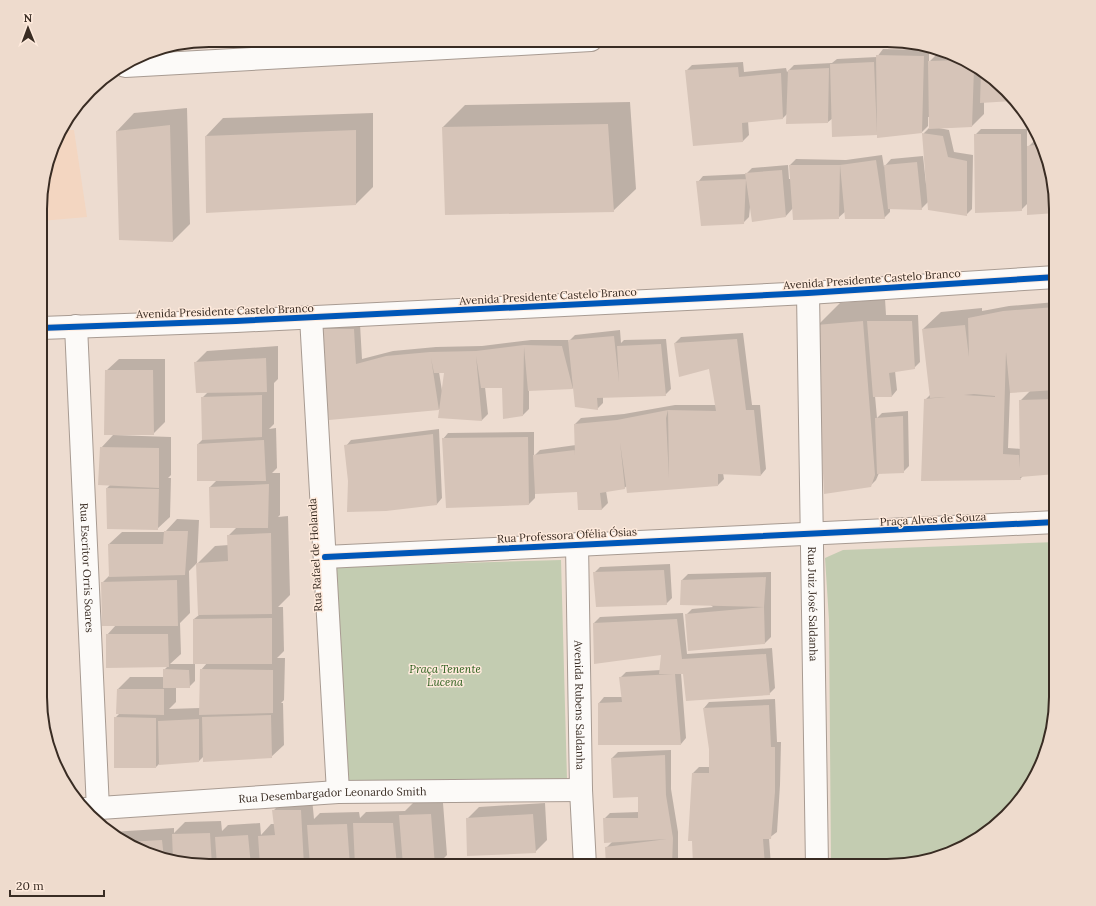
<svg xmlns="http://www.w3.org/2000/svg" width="1096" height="906" font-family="Lora,serif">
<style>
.built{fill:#f3d6c1}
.green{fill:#c3ccb1}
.shadow{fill:#0003;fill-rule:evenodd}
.building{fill:#d6c4b8;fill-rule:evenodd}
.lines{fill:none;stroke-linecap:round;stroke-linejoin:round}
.minor-casing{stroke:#a89b92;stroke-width:24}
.secondary-casing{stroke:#a89b92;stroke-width:24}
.minor{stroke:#fcfaf8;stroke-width:22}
.secondary{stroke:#fcfaf8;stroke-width:22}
.cycleway-casing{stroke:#feeadc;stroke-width:8}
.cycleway{stroke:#0057b8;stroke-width:6}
.labels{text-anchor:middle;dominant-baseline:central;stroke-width:3;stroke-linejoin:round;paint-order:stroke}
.street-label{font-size:11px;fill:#392c23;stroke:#feeadc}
.park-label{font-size:11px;font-style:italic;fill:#295c19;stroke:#feeadc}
.rim{fill:none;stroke:#392c23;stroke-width:2}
</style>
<rect width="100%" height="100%" fill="#eddcd0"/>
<path class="built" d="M61,130H74L87,217L41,221V187Z"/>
<path class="green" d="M1056,542V708L1039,771L1007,816L952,853L887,866H831L829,620L825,558L843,550Z
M561,560L567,779L338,792L332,567Z"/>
<path class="shadow" d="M883,49L929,50V62L941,50L952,53L1006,89L1013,100L984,101V114L972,126L939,128L949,130L954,152L973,155L972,209L966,215L929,201L921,209L890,208V212L884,218L846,211L838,218L793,208L786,216L750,207L749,217L743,223L698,182L703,176L746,174L752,168L788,165L789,179H791L790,165L796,159L846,160L882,155L884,167L891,159L923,156L926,184H927L924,133L929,128L930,117H928V126L922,132L878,137V134L833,118L828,122L788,113L783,118L748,121L749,135L743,141L686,71L692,65L743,62L744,72L786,68L787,72L794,65L832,63L837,59L877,57Z
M630,102L636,189L613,211L443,127L465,105Z
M187,108L190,224L173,241L117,131L134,113Z
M373,113V187L355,205L206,136L223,118Z
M981,129H1027V148L1034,141L1040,140L1043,144L1056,212L1028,214V203L1021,210L975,135Z
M885,299L886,315H918L920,362L914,368L895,371L897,390L892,396H875L877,418L882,413L908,411L909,466L903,472L879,473L876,480L870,486L817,326L840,303Z
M1056,302V473L1023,476L1020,479L925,400L931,394L923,329L941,312L982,308V311L1009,306ZM1031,390L1020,401L1021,449L1008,448L1010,392Z
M329,323L360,324L362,359L393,351L436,347L482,346L531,340H568V342L575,335L620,330L621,343L624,340L666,339L671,389L665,395L603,397V403L597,409L574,388L529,390V409L523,415L503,387H485L488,414L482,420L440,409L329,419L323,329ZM439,372H446L442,391Z
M743,333L752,405H760L766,469L761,475L723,473L724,479L718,485L627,486L624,488L606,491L608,503L602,509H579L578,491L535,493V498L529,504L447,507L443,439L448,433L534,432V456L540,450L576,445L575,424L581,418L624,414L675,405H716L710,368L675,343L681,337Z
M278,346V379L274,383V424L269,429L276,428L277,468L272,473H280V515L278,517L288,516L290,595L278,607H283L284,651L277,658H285L284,700L281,703H283L284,745L271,757L204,756L199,761L159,764L156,767L115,718L120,713L118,689L130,677H164V670L168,666L107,635L116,625L102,583L110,575L109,544L122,532H165L177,519L199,520L197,563L189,571L190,613L180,623L181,654L170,664H194V619L199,615L197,564L215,546L229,545L228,536L237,527L210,487L217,480L198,444L203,439V397L208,392L195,363L207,351ZM195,663H207L201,670L200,708L169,709L176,702V687H189L195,681Z
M119,359H165V422L153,434L106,371Z
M439,429L442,498L437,504L349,481L346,446L351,440Z
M113,435L171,437V475L168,478H171L170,517L157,529L107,488L110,485L101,448Z
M670,564L672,598L666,604L594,573L600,567Z
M771,572V637L765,643L686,615L692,609L713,607L682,580L688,574Z
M41,591L42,616L41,618Z
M683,613L687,654L772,648L775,688L769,694L681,673L686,738L681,744L599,703L604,697H623L620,678L626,672L661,670L662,654L594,623L600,617Z
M44,630V662L40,666L41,631Z
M40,668H44L46,712L42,716L40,708Z
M775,699L777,742H781L780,785L777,832L769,838L771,866H747L693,773L699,767H710V749L704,708L709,702Z
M48,716L50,742L43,717Z
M671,750V789L678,832V866H607L606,848L612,842L604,819L610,813L639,812V796L612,758L618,752Z
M312,798L314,819L320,813L359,812L360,818L366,812L405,811L413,803H443L447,855L436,866H356V863L353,866H199L144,853L112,832L174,828V833L185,822L221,821L222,831L228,825L260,823L261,835L271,824H275L273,811L285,799Z
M545,803L547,840L535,852L467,819L479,807Z
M550,861V866H502L505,863Z"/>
<path class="building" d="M876,55L924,56L922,133L877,138V135L832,137L830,64L874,62L877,133Z
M962,60L974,68L972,127L929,129L928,61Z
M738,67L739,77L781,73L783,119L742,123L743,142L693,146L685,70Z
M829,68L828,123L786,124L788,70Z
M981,72L1006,89L1013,101L980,103Z
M608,124L614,212L445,215L442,127Z
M170,125L173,242L119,240L116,131Z
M356,130V205L206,213L205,136Z
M922,133L943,136L948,157L967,161V216L928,210Z
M974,134H1021L1022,211L975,213Z
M1043,144L1056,213L1027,215V146Z
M876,160L885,219H845L840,165L839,219L793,220L789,165H840Z
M917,162L922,210L888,209L884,165Z
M782,170L786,217L752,222L745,173Z
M746,179L744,224L701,226L696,181Z
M1056,307V390L1010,393L1006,352L1003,454L1019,455L1020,468L1019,400L1056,399V474L1020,477L1021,480L921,481L924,399L946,397L930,398L922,329L965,325L969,357L968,318L1003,311ZM974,394L995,396V397L964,395Z
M863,321L875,475L871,487L824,494L816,325Z
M867,321H912L915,369L889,373L892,397H873Z
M322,329H354L356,364L386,356L430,352L476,351L524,345L562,346L573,389L528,391L524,347L523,416L503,419L502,388H481L476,356L482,421L438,418L444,373H434L431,358L439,410L329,420Z
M614,336L619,382L617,346L661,344L666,396L597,398L598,410L575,407L568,340Z
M737,339L746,410H754L761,476L718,474V486L627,493L620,442L625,489L600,493L602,510H578L577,492L535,494L533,455L575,450V456L574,424L617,420L668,410L666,418L669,478L668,410L716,411L709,369L679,377L674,343Z
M266,358L267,392L196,393L194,362Z
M105,370H153L154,435H104Z
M262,395V437L202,440L201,397Z
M903,416L904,473L877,474L875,418Z
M433,434L437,505L386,511L347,512L348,481L344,445Z
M528,437L529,505L446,508L442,438Z
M264,440L266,481H197V444Z
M100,447L159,448V488L98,485Z
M269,484L268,528H210L209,487Z
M106,488L159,489L158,530L107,529Z
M164,531H188L185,575L109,577L108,544H163Z
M271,533L272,614L198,615L196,563L228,561L227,535Z
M664,570L667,605L596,607L593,572Z
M766,577L764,607L680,605L681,580Z
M177,580L178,626H102L101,582Z
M764,607L765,644L688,651L685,614Z
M272,618V664H193V619Z
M677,619L682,659L766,654L770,695L686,701L683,674H675L681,745H598V703L622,702L619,677L673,674H659L661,655L594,664L593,623Z
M106,634H168L169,667L106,668Z
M163,669L189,670L190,688H163Z
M200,669L273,670V713L199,715Z
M117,689H164V715L116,714Z
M769,705L771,747H775V792L771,839H763L765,866H693L692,841H688L692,773H709V749L703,708Z
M271,715L272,758L203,762L202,717Z
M114,717L156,718V768H114Z
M199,719V762L159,765L158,721Z
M665,755L666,795L673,838L672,866H606L605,847L667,839L604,843L603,818H638V797L613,798L611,758Z
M272,810H301L304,866H260L258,836L275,835Z
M431,814L435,866H403L399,815Z
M533,814L536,853L467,856L466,818Z
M353,823H393L397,866H355Z
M347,824L350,866H310L307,825Z
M210,833L212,866H199L173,860L172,834Z
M248,835L251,866H217L215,837Z
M162,840L164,858L144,853L127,842Z"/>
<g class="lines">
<defs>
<g id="minor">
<path d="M125,66L591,40"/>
<path id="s1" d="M808,293L817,866"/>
<path d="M311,317L338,792"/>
<path id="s2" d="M76,326L98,809"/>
<path id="s3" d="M577,544L581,790L585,866"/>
<path d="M325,557C568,544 812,535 1056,522"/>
<path id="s4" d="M85,809L338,792L581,790"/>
</g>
<path id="secondary" d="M41,328L236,321L808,293L1056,277"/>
</defs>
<use href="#minor" class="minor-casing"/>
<use href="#secondary" class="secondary-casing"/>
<use href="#minor" class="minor"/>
<use href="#secondary" class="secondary"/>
<defs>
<path id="cycleway" d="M41,328L236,321L808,293L1056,277
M325,557C568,544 812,535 1056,522"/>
</defs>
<use href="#cycleway" class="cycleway-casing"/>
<use href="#cycleway" class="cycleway"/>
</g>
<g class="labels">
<g class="street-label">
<text transform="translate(872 279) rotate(-4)">Avenida Presidente Castelo Branco</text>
<text transform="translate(548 296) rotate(-3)">Avenida Presidente Castelo Branco</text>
<text transform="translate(225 311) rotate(-2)">Avenida Presidente Castelo Branco</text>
<text transform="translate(933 519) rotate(-3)">Praça Alves de Souza</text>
<text transform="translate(567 535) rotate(-3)">Rua Professora Ofélia Ósias</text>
<text transform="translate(315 555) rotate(-93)">Rua Rafael de Holanda</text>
<text stroke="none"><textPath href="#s2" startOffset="242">Rua Escritor Orris Soares</textPath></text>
<text stroke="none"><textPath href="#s1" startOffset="311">Rua Juiz José Saldanha</textPath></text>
<text stroke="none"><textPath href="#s3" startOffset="161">Avenida Rubens Saldanha</textPath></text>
<text stroke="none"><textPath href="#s4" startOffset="248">Rua Desembargador Leonardo Smith</textPath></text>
</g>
<g class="park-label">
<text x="445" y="669">Praça Tenente<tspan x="445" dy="13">Lucena</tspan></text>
</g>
</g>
<path d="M0 0H1096V906H0ZM209 47H887A162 162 0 0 1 1049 209V697A162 162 0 0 1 887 859H209A162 162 0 0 1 47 697V209A162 162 0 0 1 209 47Z" fill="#eedbcd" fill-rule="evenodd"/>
<path class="rim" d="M209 47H887A162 162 0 0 1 1049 209V697A162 162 0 0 1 887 859H209A162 162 0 0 1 47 697V209A162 162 0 0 1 209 47Z"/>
<g transform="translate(28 28) rotate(359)" stroke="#feeadc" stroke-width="3" paint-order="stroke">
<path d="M0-3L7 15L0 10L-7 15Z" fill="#392c23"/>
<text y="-6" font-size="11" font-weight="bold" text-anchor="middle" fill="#392c23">N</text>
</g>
<path d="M10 890v6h94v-6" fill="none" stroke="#392c23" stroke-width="2"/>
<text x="16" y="890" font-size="12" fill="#392c23" stroke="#feeadc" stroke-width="3" paint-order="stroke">20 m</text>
</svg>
